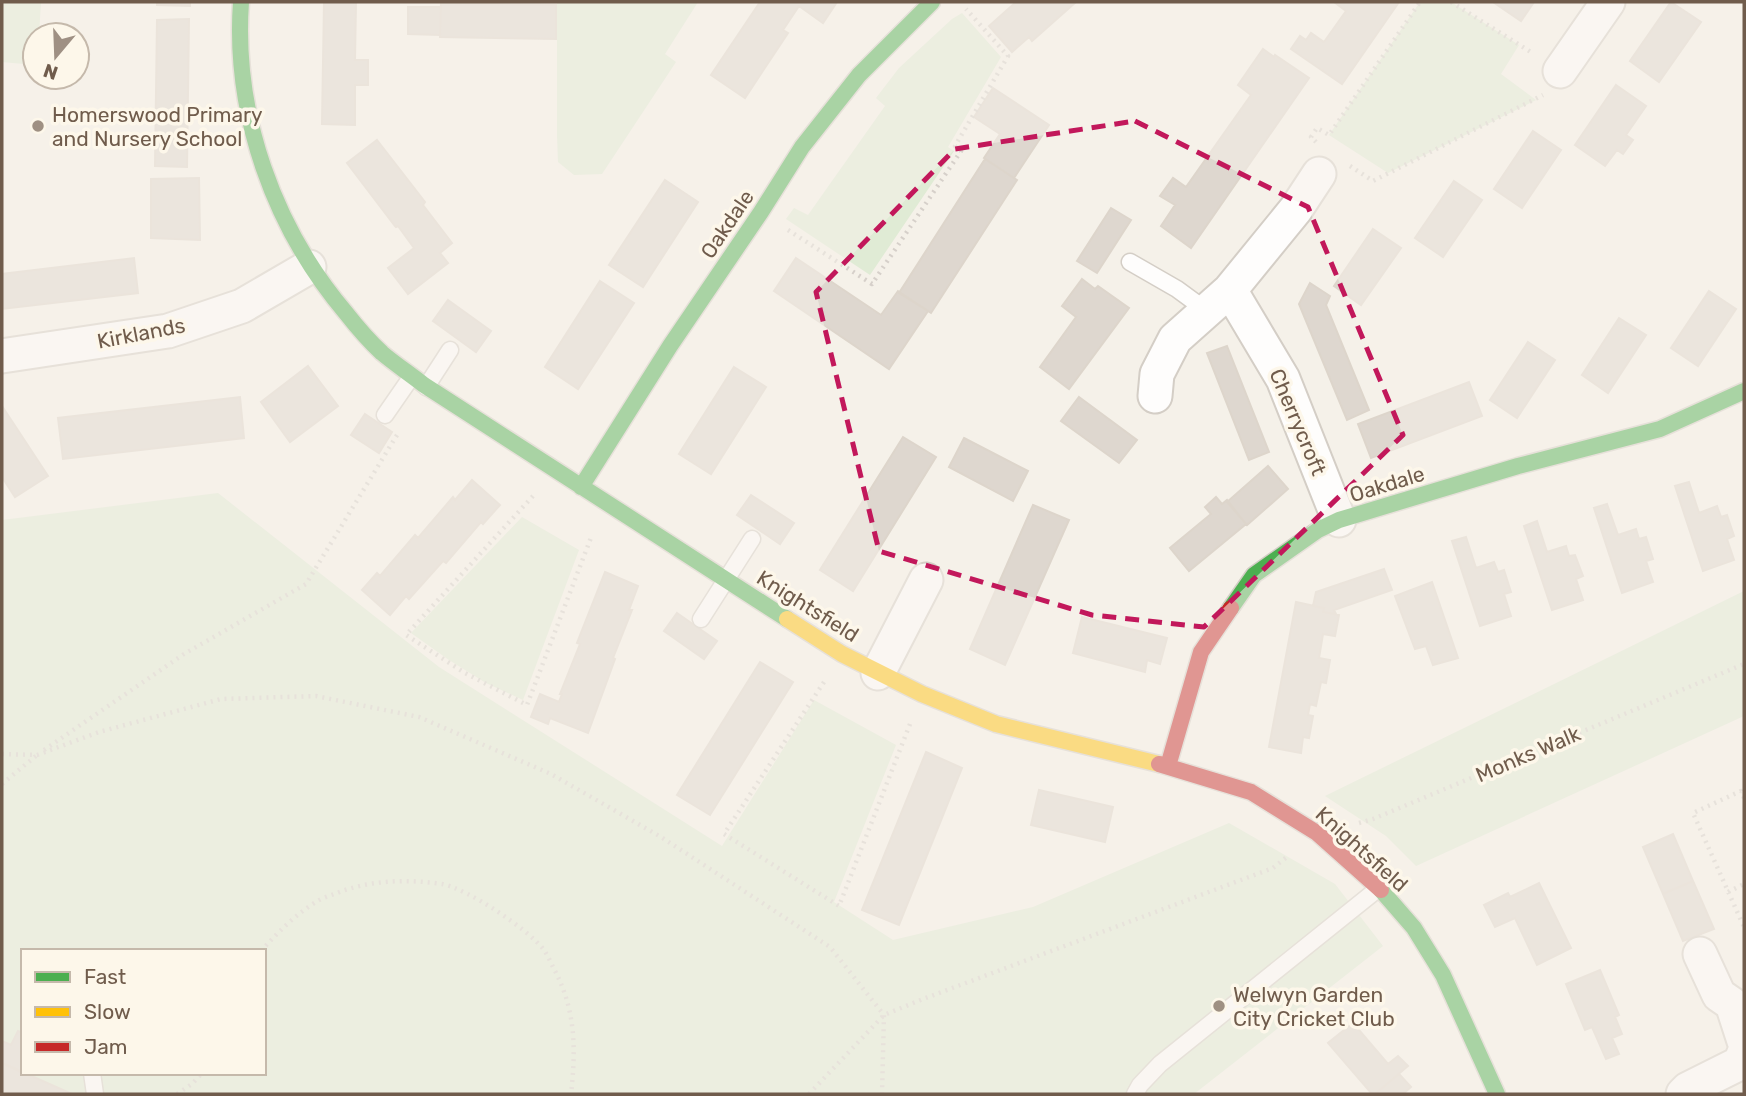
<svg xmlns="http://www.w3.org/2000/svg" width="1746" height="1096" font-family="Rubik,sans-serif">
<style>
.green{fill:#e0ebd5;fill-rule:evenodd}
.building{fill:#ded7cf;stroke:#ddd5cb;stroke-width:2}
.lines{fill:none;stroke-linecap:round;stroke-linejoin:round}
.lane-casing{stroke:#d4cec6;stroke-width:19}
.street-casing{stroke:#d4cec6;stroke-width:37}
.fast-casing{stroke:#d4cec6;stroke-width:19}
.slow-casing{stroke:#d4cec6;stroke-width:19}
.jam-casing{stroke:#d4cec6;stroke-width:19}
.path{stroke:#d6d0ca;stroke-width:4.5;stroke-dasharray:2 5;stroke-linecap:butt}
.lane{stroke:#fefdfc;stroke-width:16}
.street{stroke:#fefdfc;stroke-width:33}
.fast{stroke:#4caf50;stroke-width:16}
.slow{stroke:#ffc107;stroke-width:16}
.jam{stroke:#c62828;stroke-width:16}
.marked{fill:none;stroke:#c2185b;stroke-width:5;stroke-dasharray:14 9;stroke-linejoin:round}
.poi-dot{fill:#9f9083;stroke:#fdf7ea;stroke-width:2.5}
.labels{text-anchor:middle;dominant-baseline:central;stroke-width:7;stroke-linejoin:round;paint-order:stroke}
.poi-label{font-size:21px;fill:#705c4c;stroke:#fdf7ea;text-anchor:start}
.street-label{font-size:21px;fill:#705c4c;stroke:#fdf7ea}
</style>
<rect width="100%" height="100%" fill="#f5f1e9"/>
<path class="green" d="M2,2H41L39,35H35V65L2,62Z
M557,2H698L665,54L676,62L602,174L574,175L558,162L557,135Z
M1420,2H1451L1519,45L1501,74L1536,100L1388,173L1329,135Z
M962,13L1001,57L948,147L954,151L870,275L786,219L794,208L808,215L885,106L876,98L899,68L952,19Z
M218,493L439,667L722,846L814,700L896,745L834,902L893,940L1033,907L1229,823L1335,884L1383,946L1194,1094H2V520ZM23,951H264V1073H23Z
M522,517L579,550L523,700L486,683L449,660L411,633Z
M1744,591V716L1416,866L1386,836L1325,796Z"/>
<path class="building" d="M157,2H190V6L157,5Z
M324,2H356L355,60H368V85H355V125L322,124Z
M760,2H837L823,23L799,6L783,30L788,33L745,98L711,75Z
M1016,2H1076L1032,41L1029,37L1012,52L989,26Z
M1334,2H1399L1342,84L1291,49L1300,36L1306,40L1311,33L1324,42L1346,11Z
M1493,2H1534L1521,21Z
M1671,2L1701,22L1659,82L1630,61Z
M441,3L556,5V39L440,37Z
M408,7H441L440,35L408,34Z
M189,19L187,167L155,166L157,20Z
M1263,49L1274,57L1275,55L1309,78L1191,248L1161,226L1175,205L1160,196L1173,178L1186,187L1251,95L1238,85Z
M1616,85L1646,106L1626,135L1633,140L1623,154L1617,150L1605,166L1575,145Z
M993,88L1049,125L1014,178L984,158L1000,134L974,117Z
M1533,131L1561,150L1522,208L1494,189Z
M377,140L425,202L423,205L452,243L440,253L448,263L408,294L388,268L414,248L398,226L396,227L395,226L347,163Z
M985,159L1017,180L931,313L899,293Z
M199,178L200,240L151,238V179Z
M665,180L698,202L643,287L609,265Z
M1454,181L1482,200L1443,257L1415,238Z
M1111,208L1131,220L1097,273L1077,261Z
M1373,229L1401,248L1361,305L1334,286Z
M134,258L138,293L2,309V274Z
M796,258L881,315L898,291L928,311L889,369L774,291Z
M1082,279L1095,289L1098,286L1129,308L1069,389L1040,367L1076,317L1062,306Z
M600,281L634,303L578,389L545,367Z
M1310,283L1330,296L1326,305L1369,410L1347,420L1299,304Z
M1709,291L1736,309L1698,366L1671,348Z
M448,300L491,331L476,352L433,321Z
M1619,318L1646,335L1608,393L1582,375Z
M1528,342L1555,360L1517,418L1490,400Z
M1227,346L1269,452L1249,460L1207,353Z
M308,366L338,406L290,442L261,402Z
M734,367L766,387L711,474L679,454Z
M1469,382L1482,416L1371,458L1358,424Z
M240,397L244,438L63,459L58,418Z
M1079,397L1137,440L1119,463L1061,421Z
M2,406L48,476L15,497L2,477Z
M365,414L392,432L379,453L351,435Z
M903,437L936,457L853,591L820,570Z
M964,438L1028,471L1013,501L949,467Z
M1268,466L1288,489L1247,525L1227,502Z
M472,480L500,505L483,524L481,522L446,563L443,561L409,599L406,596L390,615L362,590L377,573L380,576L415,535L418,538L453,497L455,500Z
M1689,482L1699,513L1717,506L1721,517L1727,515L1734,536L1727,539L1734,560L1703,571L1675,486Z
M751,495L794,523L780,544L737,515Z
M1216,497L1222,504L1227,500L1246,524L1189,571L1170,548L1211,514L1205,507Z
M1607,504L1618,535L1636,529L1639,539L1646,537L1653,559L1646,561L1653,582L1622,593L1594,508Z
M1033,505L1069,520L1005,665L970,649Z
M1537,521L1547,552L1566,546L1569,556L1575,555L1583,576L1576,579L1583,600L1552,610L1524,526Z
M1466,537L1476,568L1494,562L1498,572L1504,570L1511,592L1504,594L1511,616L1480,626L1452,541Z
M1384,569L1392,590L1334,610L1336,614L1323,612L1324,608L1313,606L1316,592Z
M605,572L638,586L629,610H632L613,658L615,659L588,733L550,718L548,724L531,717L540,694L559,702L562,694H560L580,644L577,643Z
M1432,582L1458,658L1433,665L1426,646L1415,649L1395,596Z
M1296,602L1324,608L1323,612L1339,615L1335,636L1323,634L1319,658L1330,660L1326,683L1321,682L1316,706L1310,704L1308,715L1313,716L1309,738L1303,737L1301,753L1269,747Z
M677,613L717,641L704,659L664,631Z
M1082,617L1167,638L1160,664L1147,660L1145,672L1073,653Z
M760,662L793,682L710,815L677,795Z
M926,752L962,768L899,925L862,910Z
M1039,790L1113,807L1105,842L1031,825Z
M1673,834L1693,881L1663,894L1643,847Z
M1693,881L1714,929L1683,941L1663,894Z
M1539,883L1571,948L1537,965L1515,918L1495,927L1484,905L1508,893L1510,897Z
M1600,970L1619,1015L1615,1017L1622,1034L1612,1038L1619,1054L1606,1059L1592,1027L1585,1030L1566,984Z
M1353,1023L1388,1064L1398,1056L1408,1066L1375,1094H1372L1328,1043Z
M18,1031L23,1033V1072L2,1063V1041L11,1045Z
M2,1063L23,1073L27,1074L72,1094H2Z
M1399,1074L1411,1087L1403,1094H1375Z"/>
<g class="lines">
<defs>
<path id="lane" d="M1130,262L1177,289L1207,311
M426,387L450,350
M385,415L412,376
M701,619L752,539
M92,1073L95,1094
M1135,1094L1140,1085L1160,1064L1379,888"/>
<path id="street" d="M1560,71L1608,2
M1319,174L1296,209L1230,290L1283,379L1339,520
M2,356L168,331L242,306L309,267
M1155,396L1157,374L1175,339L1230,290
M878,673L926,580
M1700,954L1719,995L1732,1004L1744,1041
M1683,1094L1688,1089L1740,1063L1744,1053"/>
<path id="fast" d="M241,2C233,114 274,228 346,313C357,327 369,341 382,353C395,364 410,374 424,385L787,619
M581,487L670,346L761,212L802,147L859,75L932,2
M1231,608L1254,575L1318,530L1339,520L1518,466L1660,429L1744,391
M1381,890L1414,928L1443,975L1497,1094"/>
<path id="slow" d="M787,619L842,654L922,694L996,724L1159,764"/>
<path id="jam" d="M1159,764L1251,792L1317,833L1381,890
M1168,766L1201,652L1231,608"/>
</defs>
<use href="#lane" class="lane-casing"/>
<use href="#street" class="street-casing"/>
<use href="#fast" class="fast-casing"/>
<use href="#slow" class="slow-casing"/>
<use href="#jam" class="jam-casing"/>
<path class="path" d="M1451,2L1534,54
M1316,142L1311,137L1317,128L1329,135L1420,2
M1350,166L1373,181L1543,95
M788,230L872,284L961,151L955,146L1008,56L966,9
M533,496L406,635L465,673L527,705L592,535
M824,682L724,834L839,906L910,724
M44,750L184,654L306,584L397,435
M2,754L37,755L99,732L221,699L316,696L419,717L551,774L661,837L830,947L884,1015L882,1094
M2,784L37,755
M1744,798L1741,791L1693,813L1744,927
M1359,823L1373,819L1744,664
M1728,892L1744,884
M261,951C279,931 298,912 321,899C328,896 335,894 342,891C374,880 408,879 442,884C468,889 528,929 544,950C548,956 551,963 554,969C576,1010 576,1050 571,1094
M177,1094L192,1084L202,1073
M809,1094L884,1015L923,999L1273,868L1288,856"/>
<use href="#lane" class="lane"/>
<use href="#street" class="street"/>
<use href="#fast" class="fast"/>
<use href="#slow" class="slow"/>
<use href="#jam" class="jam"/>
</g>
<path d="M0 0H1746V1096H0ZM1135,121L1308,207L1403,435L1204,627L1092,615L879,551L816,292L955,149Z" fill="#f5f1e9" fill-opacity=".55" fill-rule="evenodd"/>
<path class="marked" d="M1135,121L1308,207L1403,435L1204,627L1092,615L879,551L816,292L955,149Z"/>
<g class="poi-dot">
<circle cx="38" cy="126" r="7"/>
<circle cx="1219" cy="1006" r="7"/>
</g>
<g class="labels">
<g class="poi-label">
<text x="52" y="114">Homerswood Primary<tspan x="52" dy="24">and Nursery School</tspan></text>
<text x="1233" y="994">Welwyn Garden<tspan x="1233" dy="24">City Cricket Club</tspan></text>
</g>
<g class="street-label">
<text transform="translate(727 224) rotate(-56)">Oakdale</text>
<text transform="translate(141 333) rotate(-11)">Kirklands</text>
<text transform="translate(1298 422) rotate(67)">Cherrycroft</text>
<text transform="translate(1387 484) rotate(-17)">Oakdale</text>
<text transform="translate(808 606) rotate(32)">Knightsfield</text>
<text transform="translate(1528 754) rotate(-23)">Monks Walk</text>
<text transform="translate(1362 849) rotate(42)">Knightsfield</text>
</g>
</g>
<rect width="1746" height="1096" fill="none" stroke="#705c4c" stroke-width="7"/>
<rect x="21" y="949" width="245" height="126" fill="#fdf7ea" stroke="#c5b9ab" stroke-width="2"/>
<rect x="35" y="972" width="35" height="10" fill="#4caf50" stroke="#c5b9ab" stroke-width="2"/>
<text x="84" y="984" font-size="21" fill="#705c4c">Fast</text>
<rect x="35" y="1007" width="35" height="10" fill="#ffc107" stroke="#c5b9ab" stroke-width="2"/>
<text x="84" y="1019" font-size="21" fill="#705c4c">Slow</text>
<rect x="35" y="1042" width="35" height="10" fill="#c62828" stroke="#c5b9ab" stroke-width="2"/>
<text x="84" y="1054" font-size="21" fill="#705c4c">Jam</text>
<g transform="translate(56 56) rotate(199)"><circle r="33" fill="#fdf7ea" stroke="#c5b9ab" stroke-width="2"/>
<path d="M0-5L12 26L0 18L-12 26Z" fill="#9f9083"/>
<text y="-10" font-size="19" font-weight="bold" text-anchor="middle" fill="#705c4c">N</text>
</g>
</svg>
